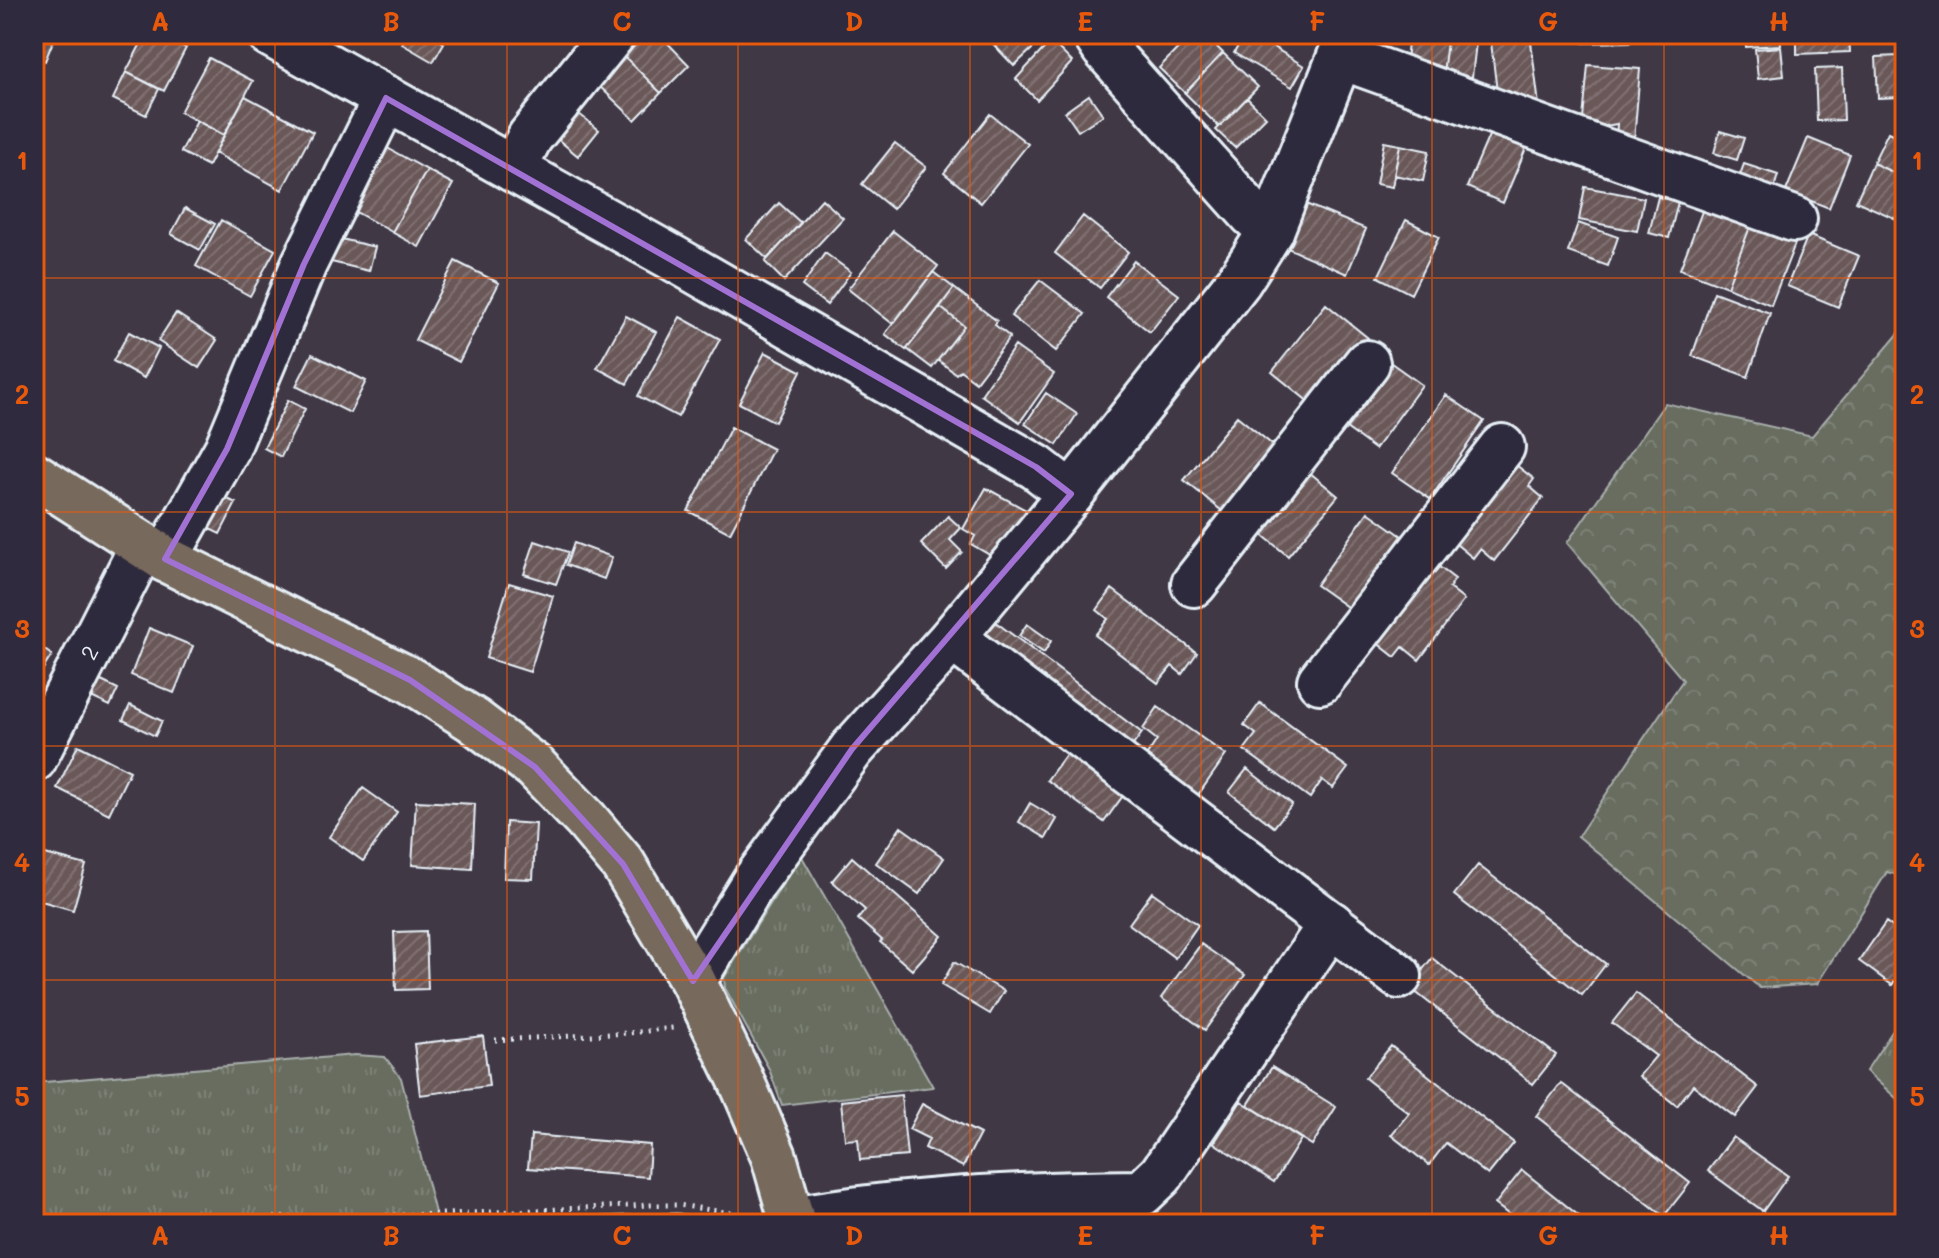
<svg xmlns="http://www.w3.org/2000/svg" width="1939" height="1258" font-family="Mali,sans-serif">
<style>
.grass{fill:url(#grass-tufts);stroke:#a8afac;stroke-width:2}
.forest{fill:url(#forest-crowns);stroke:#a8afac;stroke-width:2}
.building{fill:url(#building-hatch);stroke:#e8f1f8;stroke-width:2}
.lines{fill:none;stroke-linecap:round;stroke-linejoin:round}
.minor-casing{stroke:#e8f1f8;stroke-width:50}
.major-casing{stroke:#e8f1f8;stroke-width:50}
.path{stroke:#e8f1f8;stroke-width:5;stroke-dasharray:2 6;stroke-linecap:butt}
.minor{stroke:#2f2a3d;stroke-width:44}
.major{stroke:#77695c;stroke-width:44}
.marked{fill:none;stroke:#a171d3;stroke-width:6;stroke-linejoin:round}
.grid{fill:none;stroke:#e8590c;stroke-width:2;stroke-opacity:0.55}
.labels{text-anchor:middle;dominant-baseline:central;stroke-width:7;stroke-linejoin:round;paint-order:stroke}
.street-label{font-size:22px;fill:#e8f1f8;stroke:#2f2a3d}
.neatline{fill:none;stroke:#e8590c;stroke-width:3}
.grid-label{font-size:26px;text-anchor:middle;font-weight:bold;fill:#e8590c}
</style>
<defs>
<pattern id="grass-tufts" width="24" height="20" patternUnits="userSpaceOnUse" patternTransform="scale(2)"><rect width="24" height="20" fill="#676d5f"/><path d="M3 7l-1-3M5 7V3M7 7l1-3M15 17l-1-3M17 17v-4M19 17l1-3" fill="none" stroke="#7d8277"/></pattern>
<pattern id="forest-crowns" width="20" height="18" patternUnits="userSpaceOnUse" patternTransform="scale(2)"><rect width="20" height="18" fill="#676d5f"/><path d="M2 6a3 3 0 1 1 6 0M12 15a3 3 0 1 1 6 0" fill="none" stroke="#7d8277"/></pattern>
<pattern id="building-hatch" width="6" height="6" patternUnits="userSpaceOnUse" patternTransform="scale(2)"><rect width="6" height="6" fill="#6b5859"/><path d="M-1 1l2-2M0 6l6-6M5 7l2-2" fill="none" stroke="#807072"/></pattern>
</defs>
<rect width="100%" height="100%" fill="#413845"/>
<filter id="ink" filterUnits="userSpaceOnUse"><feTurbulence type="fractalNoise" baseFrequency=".0125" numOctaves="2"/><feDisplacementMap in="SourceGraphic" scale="16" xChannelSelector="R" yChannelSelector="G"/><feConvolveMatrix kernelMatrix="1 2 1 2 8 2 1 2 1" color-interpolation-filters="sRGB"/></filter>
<g filter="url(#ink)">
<path class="grass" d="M801,855L933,1087L782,1105L769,1069L725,988L724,978Z
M1905,1012V1106L1866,1071Z
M355,1055L385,1057L401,1078L436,1217L34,1224V1083Z
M1084,1207L1132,1224H827Z
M677,1213L730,1224H357L526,1220Z"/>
<path class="forest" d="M1905,326V877L1887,872L1817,984L1760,988L1578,836L1683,680L1567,543L1665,403L1812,436Z"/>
<path class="building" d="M34,34H56L45,61L34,56Z
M146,34H159L186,48L164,91L126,72Z
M408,34H428L444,43L433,62L402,44Z
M647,34H659L689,65L661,93L624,56Z
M1006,34H1048L1014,66L994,45Z
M1192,34H1204L1223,53L1185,93L1159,68Z
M1245,34H1252L1304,66L1292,87L1234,53Z
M1409,34H1448L1443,73L1405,68Z
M1448,34H1477L1472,77L1443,73Z
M1490,34H1530L1539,105L1507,109L1509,91L1497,92Z
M1583,34H1631V42L1583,43Z
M1745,34H1780L1781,45L1746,47Z
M1797,34H1849L1850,52L1797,54Z
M1051,41L1072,62L1037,100L1016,79Z
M1781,47L1784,76L1758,79L1755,49Z
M1223,53L1258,87L1219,127L1185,93Z
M624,56L661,93L635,120L597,84Z
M1899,56L1901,97L1878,98L1876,57Z
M209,58L253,81L224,135L180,112Z
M1588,65L1640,69L1634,141L1616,139L1617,124L1582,130Z
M1842,68L1844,120L1817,121L1815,69Z
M126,72L159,89L146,115L113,99Z
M1089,95L1103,115L1078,131L1065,112Z
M245,96L313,132L282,190L215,153Z
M1247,98L1266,117L1235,148L1216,130Z
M564,102L599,130L578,156L543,127Z
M990,114L1028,144L981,203L944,173Z
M197,121L224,135L208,166L181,152Z
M1493,126L1529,141L1503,203L1467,187Z
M1720,131L1744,138L1737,160L1714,153Z
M1888,132L1905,140V178L1873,163Z
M1808,138L1850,155L1829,208L1786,191Z
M1384,142L1400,145L1392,187L1376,184Z
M895,143L926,167L893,209L862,184Z
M382,145L427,170L392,232L347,207Z
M1400,145L1429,151L1423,181L1394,175Z
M1873,163L1905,178V217L1903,222L1856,201Z
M1744,164L1778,175L1771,198L1736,186Z
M427,170L453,184L419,247L392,232Z
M1585,187L1644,198L1637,231L1579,220Z
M1658,197L1678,202L1669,238L1649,233Z
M822,199L843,218L784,281L765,262Z
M1706,201L1753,219L1727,287L1680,269Z
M1301,202L1366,229L1347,274L1283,246Z
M779,203L801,223L767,259L746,239Z
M185,208L215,224L200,250L171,234Z
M1083,216L1128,252L1100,288L1055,253Z
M1753,219L1798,236L1771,305L1727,287Z
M221,220L275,250L250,296L196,266Z
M1406,220L1439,237L1411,294L1378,277Z
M1578,223L1618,237L1608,266L1568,252Z
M893,231L938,266L893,324L848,289Z
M1808,235L1859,256L1838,307L1787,286Z
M333,237L375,247L369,271L327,261Z
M825,253L851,272L827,305L802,286Z
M455,261L499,283L459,362L415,340Z
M1134,261L1179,295L1150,332L1106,297Z
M933,272L954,288L906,350L885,334Z
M1040,280L1085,314L1056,351L1011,316Z
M954,288L997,321L995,325L1010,337L976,382L960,370L956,374L938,360L964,326L940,307Z
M1714,292L1770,313L1748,377L1692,356Z
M1326,304L1368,338L1315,407L1272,372Z
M940,307L964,326L932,368L907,349Z
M176,313L217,340L199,368L158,341Z
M626,316L656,332L627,384L597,368Z
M680,317L720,339L678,417L638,396Z
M129,332L159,348L144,378L113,361Z
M1015,346L1054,374L1020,422L981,395Z
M765,352L801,371L775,422L739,403Z
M312,354L366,381L350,413L296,386Z
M1380,355L1422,385L1375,449L1334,419Z
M1046,393L1077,414L1057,445L1025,424Z
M1446,395L1484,421L1430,499L1392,473Z
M288,400L305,409L281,457L264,448Z
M1237,416L1275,447L1222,511L1184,480Z
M731,427L773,449L730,533L688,511Z
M1511,461L1534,479L1529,486L1543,498L1494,561L1480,549L1473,558L1450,539Z
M1303,467L1338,496L1288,556L1254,528Z
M986,488L1035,515L1007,565L971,544L975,536L963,529Z
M213,492L236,503L220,534L197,523Z
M1368,512L1402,536L1350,609L1316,585Z
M948,516L961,528L950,540L962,552L946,569L921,544Z
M535,541L568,552L556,584L524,574Z
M574,543L612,557L604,579L566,565Z
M1434,563L1455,579L1449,588L1464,600L1419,660L1403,647L1395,657L1376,642Z
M509,583L553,596L530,672L486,658Z
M1112,589L1197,653L1182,674L1172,666L1158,683L1095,635L1108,619L1097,610Z
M993,620L1142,733L1125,756L976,643Z
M1027,624L1051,641L1044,653L1019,636Z
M149,628L193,646L174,693L131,675Z
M34,643L52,655L34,683Z
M99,680L118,689L110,706L91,697Z
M1260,703L1348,768L1333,788L1322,780L1310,798L1244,750L1256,734L1244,725Z
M130,705L162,721L155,736L123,720Z
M1158,707L1226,755L1196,798L1143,761L1157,740L1143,729Z
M78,745L130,771L109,814L57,788Z
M1073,745L1130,786L1104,822L1047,780Z
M1247,769L1292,804L1274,827L1229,792Z
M363,788L397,812L363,861L329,837Z
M416,801L475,804L472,869L412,865Z
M1030,803L1057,819L1046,838L1019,822Z
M506,822L536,824L533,879L504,878Z
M901,827L944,858L919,894L876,863Z
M34,851L86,865L73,910L34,899Z
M852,857L942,936L912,970L880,942L882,940L858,919L865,910L832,881Z
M1478,865L1606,964L1582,995L1454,895Z
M1152,892L1198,925L1175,958L1129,924Z
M1886,922L1905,936V980L1898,976L1892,985L1859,961Z
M426,931L428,989L396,990L394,932Z
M1201,944L1245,975L1205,1030L1161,998Z
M1432,958L1556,1055L1533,1084L1409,987Z
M954,962L1004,991L990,1014L941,985Z
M1636,993L1758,1087L1735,1117L1693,1085L1677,1106L1639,1076L1656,1056L1612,1023Z
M483,1036L489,1086L420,1095L414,1044Z
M1391,1046L1514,1143L1488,1175L1446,1143L1429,1165L1391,1135L1409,1113L1365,1078Z
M1272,1067L1336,1107L1312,1145L1248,1105Z
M1561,1083L1690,1183L1664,1216L1536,1116Z
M901,1095L907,1156L860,1160L858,1139L845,1140L841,1101Z
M1241,1101L1301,1139L1274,1182L1214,1143Z
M922,1104L980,1134L963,1167L925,1148L929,1139L909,1129Z
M531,1135L650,1145L648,1177L528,1168Z
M1733,1137L1788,1176L1763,1211L1708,1171Z
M1522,1170L1589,1224H1521L1495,1204Z"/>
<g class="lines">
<defs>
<g id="minor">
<path d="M270,34L673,258L1036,467L1071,494"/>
<path d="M1095,34L1104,48L1252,214L1271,231"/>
<path d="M1342,57L1794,219"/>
<path d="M513,169L530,137L613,34"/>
<path d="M165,559L227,449L304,264L386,98"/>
<path d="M1194,584L1367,363"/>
<path d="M952,638L1399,976"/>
<path d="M1320,681L1502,447"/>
<path id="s1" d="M34,759L143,545"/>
<path d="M693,981L754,882L852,749L952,638L1071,494L1239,281L1271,231L1349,34"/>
<path d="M792,1219C908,1199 1025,1194 1142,1193L1161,1175L1331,924"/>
</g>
<path id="major" d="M34,475L165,559L410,680L473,720L535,767L586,820L623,864L693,981L740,1078L774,1157L793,1224"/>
</defs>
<use href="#minor" class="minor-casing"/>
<use href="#major" class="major-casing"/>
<path class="path" d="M495,1040L629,1033L673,1028
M34,1223L446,1214L651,1205H678L751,1216"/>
<use href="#minor" class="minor"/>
<use href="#major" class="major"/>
</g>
</g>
<path class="marked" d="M386,98L1036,467L1071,494L852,749L693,981L623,864L535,767L410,680L165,559L227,449L304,264Z"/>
<path class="grid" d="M275,34V1224M507,34V1224M738,34V1224M970,34V1224M1201,34V1224M1432,34V1224M1664,34V1224M34,278H1905M34,512H1905M34,746H1905M34,980H1905"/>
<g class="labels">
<g class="street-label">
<text stroke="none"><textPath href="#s1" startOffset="120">2</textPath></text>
</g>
</g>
<rect width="1939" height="1258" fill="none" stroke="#2f2a3d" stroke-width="88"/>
<rect x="44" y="44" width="1851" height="1170" class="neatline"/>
<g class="grid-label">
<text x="160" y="31">A</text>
<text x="391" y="31">B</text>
<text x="622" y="31">C</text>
<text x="854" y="31">D</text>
<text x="1085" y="31">E</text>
<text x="1317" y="31">F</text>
<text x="1548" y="31">G</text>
<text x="1779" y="31">H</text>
<text x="22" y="170">1</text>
<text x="1917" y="170">1</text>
<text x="22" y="404">2</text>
<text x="1917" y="404">2</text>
<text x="22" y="638">3</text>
<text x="1917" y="638">3</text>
<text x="22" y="872">4</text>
<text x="1917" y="872">4</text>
<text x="22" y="1106">5</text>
<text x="1917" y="1106">5</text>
<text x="160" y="1245">A</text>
<text x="391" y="1245">B</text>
<text x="622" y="1245">C</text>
<text x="854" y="1245">D</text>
<text x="1085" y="1245">E</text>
<text x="1317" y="1245">F</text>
<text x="1548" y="1245">G</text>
<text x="1779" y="1245">H</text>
</g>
</svg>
